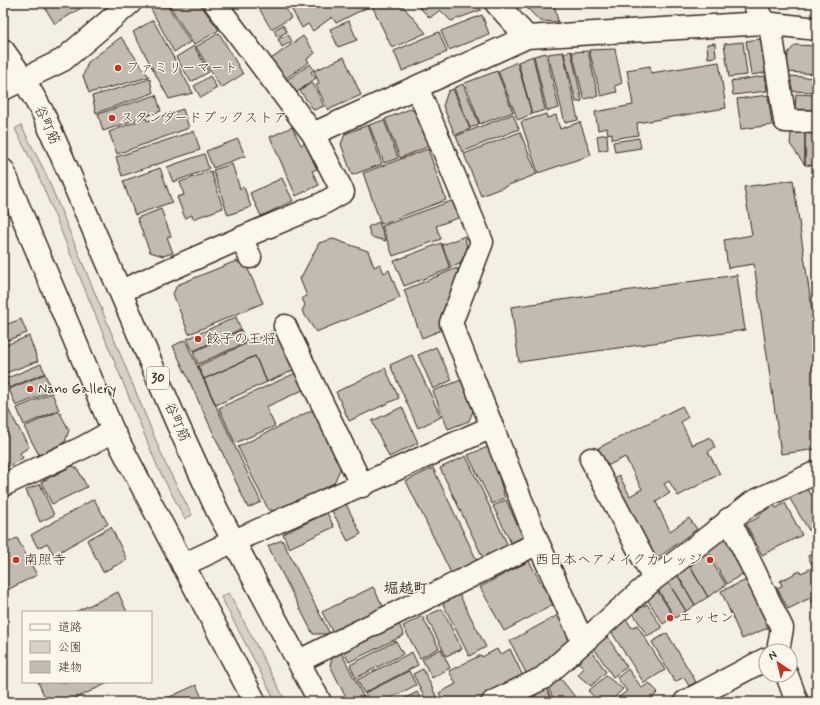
<svg xmlns="http://www.w3.org/2000/svg" width="820" height="705" font-family="Mynerve,'Klee One',sans-serif">
<style>
.green{fill:#d8d1c6;stroke:#8a7e72}
.building{fill:#c3bbb0;stroke:#3b2a1e}
.lines{fill:none;stroke-linecap:round;stroke-linejoin:round}
.minor-casing{stroke:#3b2a1e;stroke-width:25}
.major-casing{stroke:#3b2a1e;stroke-width:25}
.minor{stroke:#fbf7ec;stroke-width:22}
.major{stroke:#fbf7ec;stroke-width:22}
.poi-dot{fill:#c8321e;stroke:#fbf7ec;stroke-width:1.5}
.labels{text-anchor:middle;dominant-baseline:central;stroke-width:3;stroke-linejoin:round;paint-order:stroke}
.shield{fill:#fbf7ec;stroke:#75685c;stroke-width:1}
.shield-label{font-size:13px;font-weight:bold;fill:#3b2a1e}
.poi-label{font-size:14px;fill:#3b2a1e;stroke:#fbf7ec;text-anchor:start}
.street-label{font-size:14px;fill:#3b2a1e;stroke:#fbf7ec}
.neighbourhood-label{font-size:15px;font-weight:bold;fill:#3b2a1e;stroke:#fbf7ec}
</style>
<rect width="100%" height="100%" fill="#f3efe4"/>
<filter id="ink" filterUnits="userSpaceOnUse"><feTurbulence type="fractalNoise" baseFrequency=".025" numOctaves="2"/><feDisplacementMap in="SourceGraphic" scale="8" xChannelSelector="R" yChannelSelector="G"/><feConvolveMatrix kernelMatrix="1 2 1 2 8 2 1 2 1" color-interpolation-filters="sRGB"/></filter>
<g filter="url(#ink)">
<path class="green" d="M21,125L45,172L166,465L192,515L185,519L158,468L37,172L15,129Z
M229,593L286,702H276L221,597Z"/>
<path class="building" d="M42,3H89L55,24Z
M159,3H166L190,42L174,52L151,9Z
M168,3H199L219,30L194,45Z
M256,3H283L291,18L271,29Z
M288,3H367L370,6L336,23L332,17L313,31L308,24L302,28Z
M375,3H400L426,33L392,48L373,8Z
M415,3H475L481,10L451,21L440,10L430,18Z
M528,3H554L558,22L540,21L523,4Z
M482,15L489,34L449,50L441,31Z
M153,20L193,93L169,99L133,32Z
M349,21L357,40L338,47L330,29Z
M283,25L287,32L277,37L274,30Z
M439,32L447,52L402,71L394,51Z
M219,33L243,74L221,88L196,47Z
M288,35L292,41L282,47L278,39Z
M303,36L315,53L307,59L309,62L285,79L271,59Z
M121,37L149,77L89,93L83,76L88,62Z
M759,39L766,46L770,72L751,75L746,41Z
M743,42L747,75L729,77L724,44Z
M715,43L716,57L708,58L707,44Z
M795,45L817,46V74L787,72L788,53Z
M194,46L209,72L191,82L176,57Z
M615,49L622,83L615,86L617,92L601,96L589,50Z
M571,51L582,101L576,102L564,53Z
M588,51L598,96L584,99L572,52Z
M563,52L578,120L565,123L548,54Z
M546,53L559,108L547,111L534,56Z
M533,56L545,110L532,114L518,62Z
M344,57L361,95L328,110L316,85L319,83L314,71Z
M517,62L532,114L518,120L498,71Z
M719,62L726,108L637,123L638,135L612,139V133L608,134L607,128L598,130L595,112L633,105L627,70L650,66L651,73Z
M310,64L314,70L311,72L316,78L296,93L287,80Z
M497,71L513,112L480,124L465,83Z
M210,76L217,88L201,98L194,86Z
M765,76L767,91L733,95L731,81Z
M789,76L817,78V92L788,91Z
M150,79L153,93L96,113L92,96Z
M312,82L324,106L314,110L300,91Z
M463,84L479,124L470,128L454,88Z
M453,89L470,129L455,135L443,106L448,91Z
M796,94L817,95V110L795,109Z
M156,95L161,111L103,131L98,114Z
M768,95L772,125L741,129L737,99Z
M183,109L189,128L117,154L109,132L146,118L147,121Z
M410,109L420,114L432,145L400,158L385,119Z
M513,114L519,129L462,152L456,136Z
M546,114L547,118L556,115L560,129L580,122L591,155L538,173L521,122Z
M384,120L398,158L384,163L369,125Z
M368,125L382,164L352,175L341,144L345,134Z
M292,127L301,145L305,143L317,169L312,171L319,185L296,196L270,137Z
M194,131L200,150L122,176L116,157Z
M520,132L537,174L481,196L464,154Z
M791,133H805V165L790,144Z
M805,133H817V166L805,165Z
M607,134L608,149L599,151L597,136Z
M639,138L641,148L615,152L613,142Z
M238,139L245,156L213,168L206,151Z
M428,149L446,200L381,224L363,173Z
M204,154L209,169L173,182L167,167Z
M232,164L240,189L244,187L251,207L228,215L213,170Z
M160,168L172,202L135,215L123,181Z
M211,171L223,208L193,219L192,215L185,218L177,197L184,195L180,182Z
M282,178L293,201L261,216L250,193Z
M793,180L817,344V449L781,454L754,264L728,268L724,240L752,235L744,187Z
M457,199L463,216L436,226L441,239L393,256L382,226Z
M161,209L171,236L167,237L173,253L163,256L150,252L137,218Z
M379,222L386,241L371,237L368,227Z
M465,236L467,249L460,264L451,267L442,245Z
M333,239L368,251L374,267L380,264L384,273L389,270L400,298L316,332L302,311L305,305L302,298L307,296L300,279L319,243Z
M441,243L450,269L404,286L394,261Z
M236,261L247,267L263,303L189,334L173,294L177,285Z
M457,268L459,275L441,315L444,329L422,338L404,290Z
M737,275L745,330L519,362L511,307Z
M236,317L241,329L193,351L187,339Z
M21,319L27,333L3,342V326Z
M241,330L247,342L198,364L193,352Z
M275,330L294,370L267,382L255,356L204,379L198,366Z
M29,336L38,361L3,374V346Z
M185,340L261,502L248,508L173,346Z
M436,347L452,380L433,389L418,355Z
M412,355L441,417L418,428L390,365Z
M255,356L267,382L216,405L204,379Z
M41,364L45,373L9,388L5,379Z
M385,368L399,398L349,421L336,392Z
M298,372L305,389L266,407L275,426L235,443L219,408Z
M45,374L52,391L16,406L9,389Z
M461,380L473,411L469,421L448,429L433,391Z
M52,393L59,410L24,425L17,408Z
M3,400L29,447L20,453L23,458L3,469Z
M682,406L688,417L681,422L692,445L710,437L715,447L708,452L720,474L678,496L669,481L664,484L670,493L656,502L670,531L689,518L697,529L655,560L613,479L619,475L630,496L642,489L625,457L607,466L598,448Z
M402,407L418,443L389,457L372,421Z
M314,409L342,465L334,483L277,512L268,509L238,447Z
M59,411L69,430L65,442L39,455L24,427Z
M490,446L505,498L492,504L468,455Z
M466,456L509,548L484,560L440,468Z
M72,466L77,468L87,487L52,504L41,482Z
M433,468L479,565L453,577L406,481Z
M40,484L54,515L40,522L26,490Z
M803,485L817,501V528L810,532L787,494Z
M94,499L108,524L54,555L47,543L38,548L31,535Z
M506,500L523,537L511,543L493,506Z
M785,503L802,535L762,555L746,524L759,517L758,515L774,505L776,508Z
M346,504L361,534L348,541L332,511Z
M327,513L334,527L289,548L283,534Z
M111,527L127,560L103,572L87,540Z
M726,535L747,571L727,584L706,547Z
M17,538L37,575L3,592V545Z
M282,540L330,634H313L268,546Z
M703,547L726,585L708,597L686,560Z
M817,552V563L812,565L808,556Z
M686,560L708,597L695,605L674,569Z
M529,561L553,605L504,631L480,587Z
M812,568L817,577V600L812,602L810,598L788,609L777,588L782,586L780,581L800,571L801,573Z
M674,569L695,605L686,611L665,577Z
M665,577L686,611L675,618L656,586Z
M749,579L770,627L742,639L721,591Z
M373,587L385,610L334,635L322,612Z
M655,587L674,617L663,624L645,596Z
M118,592L127,612H75Z
M459,594L486,647L469,656L442,602Z
M647,604L662,628L647,636L633,613Z
M442,609L462,649L446,656L426,616Z
M558,615L569,636L566,645L542,667L527,675L510,641Z
M422,616L439,648L420,658L403,626Z
M626,619L632,628L637,625L665,670L644,683L610,630Z
M399,624L404,635L349,662L343,651Z
M605,633L627,667L613,677L592,645Z
M667,633L696,682L689,686L684,677L675,682L652,642Z
M396,641L403,654L356,678L350,665Z
M590,648L606,672L591,686L578,675L584,668L578,662Z
M441,649L450,668L432,678L422,659Z
M497,649L500,655L510,649L524,678L474,702H444L439,693L456,684L449,671L481,655L482,657Z
M341,652L366,702H348L330,665L333,656Z
M412,652L418,665L364,693L357,680Z
M423,669L439,702H427L413,674Z
M628,669L642,688L649,683L658,692L648,702H623L619,697L627,691L617,678Z
M409,671L416,685L383,702H369L365,693Z
M606,676L623,689L613,699L616,702H600L588,691Z
M561,679L579,702H555L547,685Z
M38,682H110L68,702H47Z
M196,685L204,702H164L163,700Z
M545,685L553,702H539L534,692Z
M417,692L423,702H398Z
M532,692L537,702H521L519,698Z"/>
<g class="lines">
<defs>
<path id="minor" d="M496,3L527,37
M754,3L764,23
M770,25L785,121L817,122
M417,87L482,242L451,323L538,543L583,642
M3,89L63,60L130,3
M313,134L527,37L764,23L817,29
M241,238L250,257
M121,291L241,238L322,204L343,192L313,134L215,3
M285,326L362,486
M591,459L654,579
M3,485L84,447L113,431
M729,519L782,628L778,651
M183,565L234,541L492,427
M299,661L538,543
M787,675L797,702
M493,702L543,678L654,579L753,502L817,472
M685,702L766,659"/>
<path id="major" d="M3,50L24,80L43,113L177,423L217,510L320,702
M3,170L113,431L255,702"/>
</defs>
<use href="#minor" class="minor-casing"/>
<use href="#major" class="major-casing"/>
<use href="#minor" class="minor"/>
<use href="#major" class="major"/>
</g>
</g>
<g class="poi-dot">
<circle cx="118" cy="68" r="4"/>
<circle cx="112" cy="118" r="4"/>
<circle cx="198" cy="339" r="4"/>
<circle cx="30" cy="389" r="4"/>
<circle cx="16" cy="560" r="4"/>
<circle cx="710" cy="560" r="4"/>
<circle cx="670" cy="618" r="4"/>
</g>
<g class="labels">
<rect class="shield" x="147" y="367" width="22" height="22" rx="3"/>
<g class="shield-label">
<text x="158" y="378">30</text>
</g>
<g class="poi-label">
<text x="126" y="68">ファミリーマート</text>
<text x="120" y="118">スタンダードブックストア</text>
<text x="206" y="339">餃子の王将</text>
<text x="38" y="389">Nano Gallery</text>
<text x="24" y="560">南照寺</text>
<text x="702" y="560" text-anchor="end">西日本ヘアメイクカレッジ</text>
<text x="678" y="618">エッセン</text>
</g>
<g class="street-label">
<text transform="translate(47 125) rotate(65)">谷町筋</text>
<text transform="translate(177 422) rotate(66)">谷町筋</text>
</g>
<g class="neighbourhood-label">
<text x="406" y="589">堀越町</text>
</g>
</g>
<rect width="820" height="705" fill="none" stroke="#fbf7ec" stroke-width="16"/>
<rect x="8" y="8" width="804" height="689" fill="none" stroke="#3b2a1e" stroke-width="1.5" filter="url(#ink)"/>
<rect x="22" y="611" width="130" height="72" fill="#fbf7ec" stroke="#aea59a"/>
<rect x="30" y="624" width="20" height="6" fill="#fbf7ec" stroke="#aea59a"/>
<text x="58" y="631" font-size="12" fill="#3b2a1e">道路</text>
<rect x="30" y="641" width="20" height="12" fill="#d8d1c6" stroke="#aea59a"/>
<text x="58" y="651" font-size="12" fill="#3b2a1e">公園</text>
<rect x="30" y="661" width="20" height="12" fill="#c3bbb0" stroke="#aea59a"/>
<text x="58" y="671" font-size="12" fill="#3b2a1e">建物</text>
<g transform="translate(778 663) rotate(325)"><circle r="19" fill="#fbf7ec" stroke="#aea59a"/>
<path d="M0-3L7 15L0 10L-7 15Z" fill="#c8321e"/>
<text y="-6" font-size="11" font-weight="bold" text-anchor="middle" fill="#3b2a1e">N</text>
</g>
</svg>
